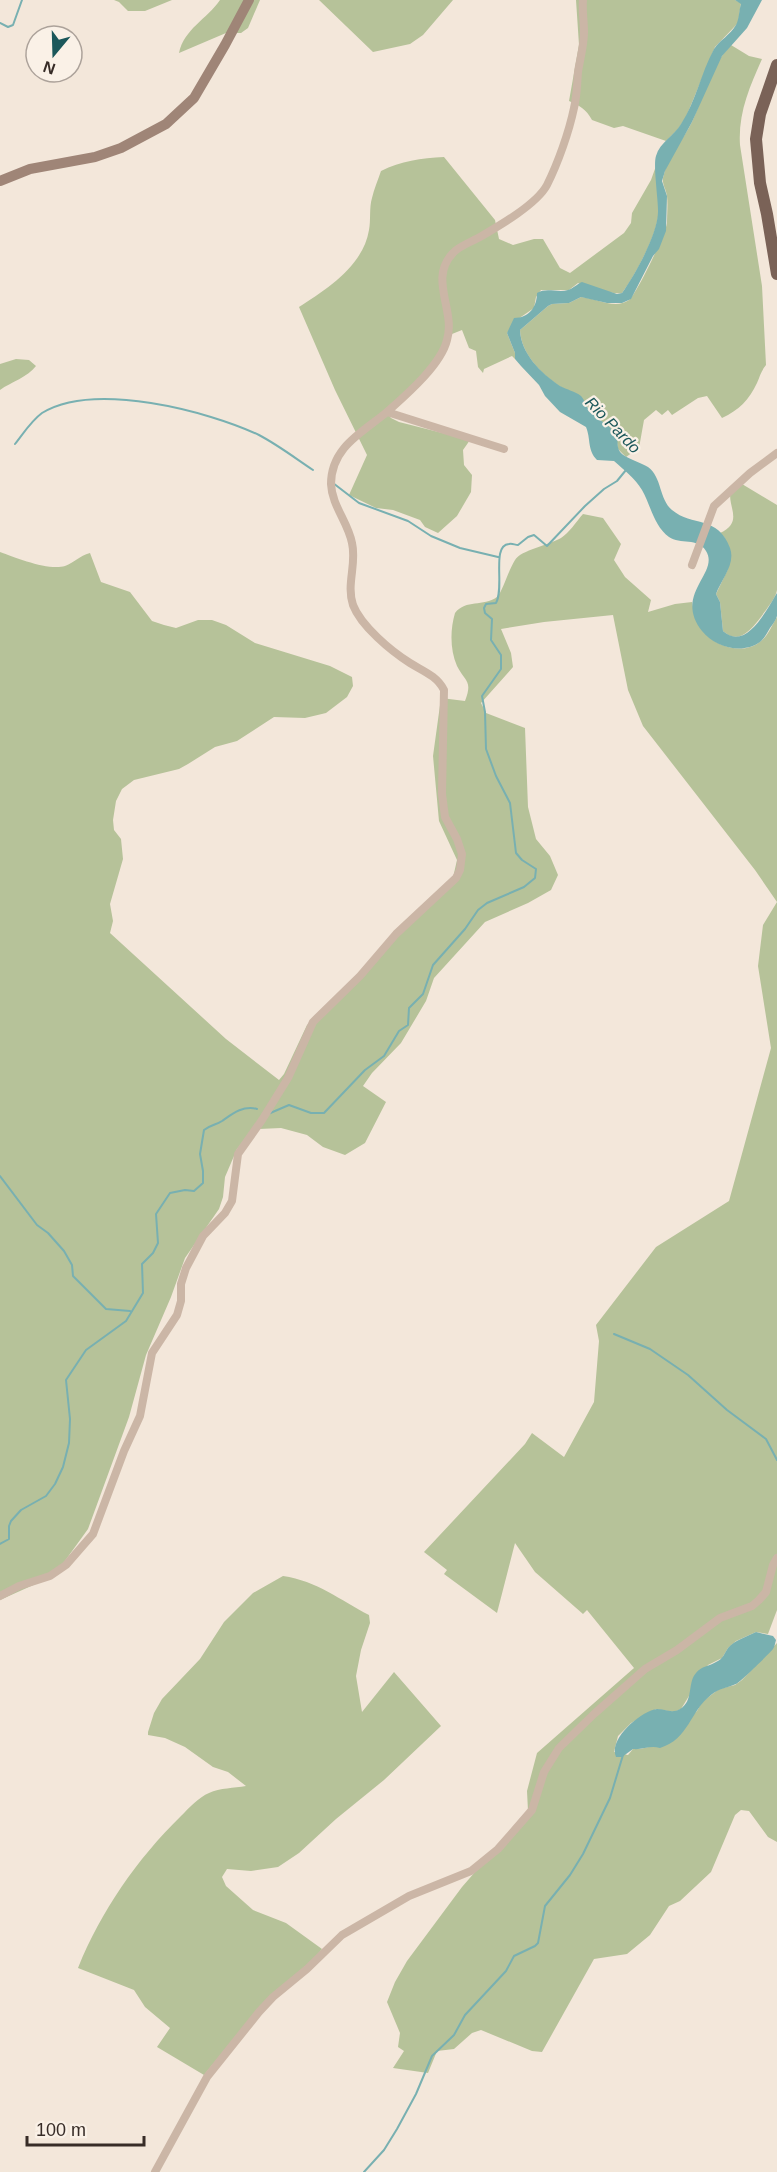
<svg xmlns="http://www.w3.org/2000/svg" width="777" height="2172" font-family="Arial,sans-serif">
<style>
.green{fill:#b6c299}
.water{fill:#78b0b1}
.lines{fill:none;stroke-linecap:round;stroke-linejoin:round}
.stream{stroke:#78b0b1;stroke-width:2}
.street{stroke:#cbb6a6;stroke-width:8}
.secondary{stroke:#9f8577;stroke-width:10}
.primary{stroke:#7a6257;stroke-width:12}
.labels{text-anchor:middle;dominant-baseline:central;stroke-width:4.5;stroke-linejoin:round;paint-order:stroke}
.water-label{font-size:16px;font-style:italic;fill:#1b575a;stroke:#faf1e7}
</style>
<rect width="100%" height="100%" fill="#f3e7da"/>
<path class="green" d="M114,0H172L145,11H128L119,2Z
M220,0H260L248,28L241,33H226L179,53C184,29 207,19 220,0Z
M319,0H453L423,35L410,44L373,52Z
M576,0H735L741,3L738,23L715,47L686,117L678,129L666,141L623,126L614,128L592,120C586,109 580,106 569,101L579,45Z
M731,45L749,56L762,59C749,88 738,114 740,145L762,286L766,365C761,371 760,376 757,383C749,400 739,410 722,418L707,396L698,398L672,415L668,410L662,415L656,410L644,420L639,448L626,457L618,449C618,433 603,423 592,413C587,409 588,406 585,402C580,395 568,391 561,387C542,375 521,354 520,330L548,306L552,304L569,303L581,297C596,298 615,310 629,300C636,295 666,233 667,223C667,215 668,204 667,196C666,189 662,184 663,178C667,158 683,140 692,122C704,96 711,65 731,45Z
M444,157L495,220L499,239L513,245L534,239H543L560,268L570,273L624,233L631,223L632,213L651,180L656,166C658,183 661,206 657,222C653,242 634,277 622,293C610,295 591,285 578,283L569,290H541L536,297L534,308L518,319L507,333L515,353V359L512,356L484,369L483,373L478,367L476,351L469,348L462,330L452,334L447,332L437,358L388,414L391,418L399,422L470,440L463,450L464,465L472,475L471,492L457,516L438,533L425,527L420,520L393,510L376,508L349,495L367,455L335,390L299,307C327,289 363,266 369,230C371,220 369,208 372,198C374,189 378,180 381,171C401,161 421,158 444,157Z
M16,359L29,360L36,366C28,377 11,382 0,390V364Z
M737,481L777,505C777,533 777,562 777,590C776,597 770,604 766,610C756,623 741,648 723,631L720,602L716,594L728,569L725,538L720,533C745,521 726,506 731,490C732,486 735,484 737,481Z
M583,514L603,518L621,544L614,560L625,577L651,600L648,612L675,604L692,602C694,612 698,625 705,633C718,648 745,655 761,641C768,636 772,625 777,617V1610L768,1634L756,1632L736,1641L728,1648L722,1658L708,1665L681,1709L674,1712L656,1709L631,1723L618,1736L614,1752L628,1755L633,1749H640L653,1746L697,1711L702,1702L719,1689L735,1685L742,1680L777,1643V1842L768,1837L749,1811L741,1810L735,1815L711,1872L680,1901L669,1906L650,1935L627,1954L594,1959L542,2052L532,2051L481,2030L472,2033L454,2049L437,2051L428,2073L393,2068L404,2051L398,2047L400,2033L387,2002L395,1982L407,1961L462,1887L528,1811L527,1791L537,1753L634,1668L587,1610L583,1614L535,1572L515,1543L497,1613L444,1574L447,1570L424,1552L525,1444L532,1433L564,1457L594,1402L599,1341L596,1325L656,1247L729,1201L771,1048L758,966L763,925L777,902L755,870L643,726L628,690L613,615L544,622L501,629L511,653L513,667L481,703L486,713L525,728L528,807L536,839L550,856L558,875L551,890L528,903L485,922L434,978L426,1001L401,1043L372,1073L363,1086L386,1102L365,1143L345,1155L323,1147L307,1135L281,1128L259,1129L250,1133L237,1149L225,1177L223,1197L219,1209L185,1258L171,1297L146,1355L129,1417L88,1529L62,1565L40,1582L0,1600V552C16,558 49,571 65,566C75,562 79,556 90,553L101,582L130,592L152,621L164,625L176,628L198,620H212L226,625L255,643L330,666L352,677L353,686L347,697L326,713L305,718L274,717L237,741L215,747L188,764L179,769L134,780L122,789L116,801L113,820L114,830L121,839L123,859L110,904L113,921L110,933L226,1039L279,1080L284,1074L307,1025L313,1019L452,882L457,860L439,821L433,756L441,698L465,701C473,680 465,682 457,666C450,650 450,630 455,613C466,599 483,607 497,597C502,593 509,569 515,560C521,550 549,545 561,538C569,533 576,522 583,514Z
M283,1576C317,1581 340,1600 369,1615L370,1623L361,1650L356,1676L362,1712L394,1672L441,1726L384,1780L336,1819L299,1853L278,1867L251,1871L227,1869L222,1877L226,1886L253,1910L286,1923L322,1949L305,1970L261,2006L204,2075L157,2047L170,2028L145,2007L134,1990L78,1968C101,1911 137,1859 181,1816C189,1808 199,1797 209,1793C220,1788 234,1788 246,1786L228,1772L213,1767L185,1747L165,1738L148,1735V1732L154,1713L162,1699L200,1659L224,1622L253,1593Z"/>
<path class="water" d="M735,0H762L747,28L722,56L692,122L665,171L662,181L667,196L666,231L659,249L653,256L631,299L622,303H607L581,297L569,303L552,304L548,306L520,330C521,354 541,373 560,386C567,390 575,391 581,396C585,400 586,407 590,411C598,421 610,423 616,436C619,442 616,448 621,453C625,458 640,462 648,467C662,477 659,499 672,510C692,527 718,515 730,548C736,564 721,580 716,594L720,602L723,631C746,652 767,609 777,593C777,600 777,609 777,616C776,620 773,624 770,628C767,633 764,639 760,642C742,655 715,647 702,631C673,594 720,573 706,551C698,537 680,545 669,537C654,526 651,506 642,490C635,478 624,470 614,461L597,460C587,450 591,439 586,427L560,412L545,396L539,385L521,366L515,359V353L507,333L514,318C529,318 537,307 537,293C546,287 558,293 568,290C574,288 577,284 582,282L617,294L622,293C635,275 659,232 658,210C658,198 653,165 656,156C660,142 674,136 681,124C696,101 701,73 714,49C720,40 730,35 736,25C739,20 739,10 741,4Z
M756,1632L773,1636L776,1640C775,1643 775,1646 773,1649C771,1652 739,1683 736,1684C727,1688 719,1688 711,1695C690,1711 689,1739 660,1748C650,1745 643,1750 633,1749L622,1757H616C608,1739 641,1711 657,1709C665,1709 672,1714 680,1709C694,1701 687,1683 696,1673C701,1666 710,1666 716,1662C723,1659 724,1654 728,1648C735,1640 746,1637 756,1632Z"/>
<g class="lines">
<path class="stream" d="M0,23L8,27L13,25L22,0
M15,444C23,434 31,421 42,413C94,381 208,411 259,435C278,445 295,458 313,470
M333,483L359,503L408,521L431,536L460,548L498,557
M268,1114L289,1105L311,1113H324L365,1070L384,1056L399,1031L408,1025L409,1008L423,994L433,965L465,929L478,910L487,903L524,887L535,878L536,869L522,860L516,853L510,803L496,776L486,749L485,712L482,696L501,669V655L491,640L492,619L485,613L484,608L486,604L496,603C505,588 491,545 509,544C512,543 515,545 518,545L528,537L534,535L547,546L585,506L604,489L617,481L626,470
M0,1176L37,1225L48,1233L64,1251L72,1265L73,1276L106,1309L130,1311
M614,1334L650,1349L688,1375L727,1410L766,1439L777,1460
M0,1544L9,1539V1526L11,1521L21,1510L46,1496L55,1484L63,1467L69,1443L70,1419L66,1380L86,1350L126,1321L143,1293L142,1264L153,1253L158,1243L156,1214L170,1193L185,1190L194,1191L203,1183V1171L200,1154L204,1130C210,1125 216,1125 222,1121C232,1114 243,1105 257,1109
M364,2172L384,2150L397,2129L416,2094L432,2056L454,2035L465,2015L506,1971L514,1956L535,1946L538,1943L545,1906L570,1875L583,1854L610,1798L623,1755"/>
<path class="street" d="M387,412L504,449
M692,565L714,506L750,473L777,453
M0,1596L19,1586L50,1576L66,1565L93,1534L124,1451L140,1416L152,1353L177,1315L181,1301V1284L186,1268L203,1236L225,1213L232,1201L238,1154L262,1120L288,1078L313,1022L360,976L396,934L456,878L460,870L462,854L457,839L445,817L442,794L444,690C437,676 423,671 410,663C391,651 361,626 353,605C346,584 357,564 352,543C348,522 332,506 331,484C331,447 363,432 387,412C406,395 441,365 447,340C456,310 428,279 453,253C459,246 471,242 480,237C499,226 537,204 547,185C558,163 569,132 574,108C577,96 577,84 578,72C580,59 584,45 584,32C584,21 582,11 583,0
M155,2172L207,2077L259,2012L273,1997L307,1969L342,1935L409,1896L471,1871L498,1849L532,1810L544,1772L559,1748L594,1714L645,1669L677,1650L720,1618L752,1606L759,1600L766,1592L773,1565L777,1558"/>
<path class="secondary" d="M0,181L30,169L95,157L121,148L166,124L194,98L225,45L249,0"/>
<path class="primary" d="M777,65L760,114L756,139L760,183L767,214L777,274"/>
</g>
<g class="labels">
<g class="water-label">
<text transform="translate(613 425) rotate(46)">Rio Pardo</text>
</g>
</g>
<g transform="translate(54 54) rotate(199)"><circle r="28" fill="#faf1e7" stroke="#aca29a" stroke-width="1.5"/>
<path d="M0-4.5L10 22L0 15L-10 22Z" fill="#1b575a"/>
<text y="-9" font-size="16" font-weight="bold" text-anchor="middle" fill="#372c27">N</text>
</g>
<path d="M27 2136v9h117v-9" fill="none" stroke="#372c27" stroke-width="3"/>
<text x="36" y="2136" font-size="18" fill="#372c27" stroke="#faf1e7" stroke-width="4.5" paint-order="stroke">100 m</text>
</svg>
